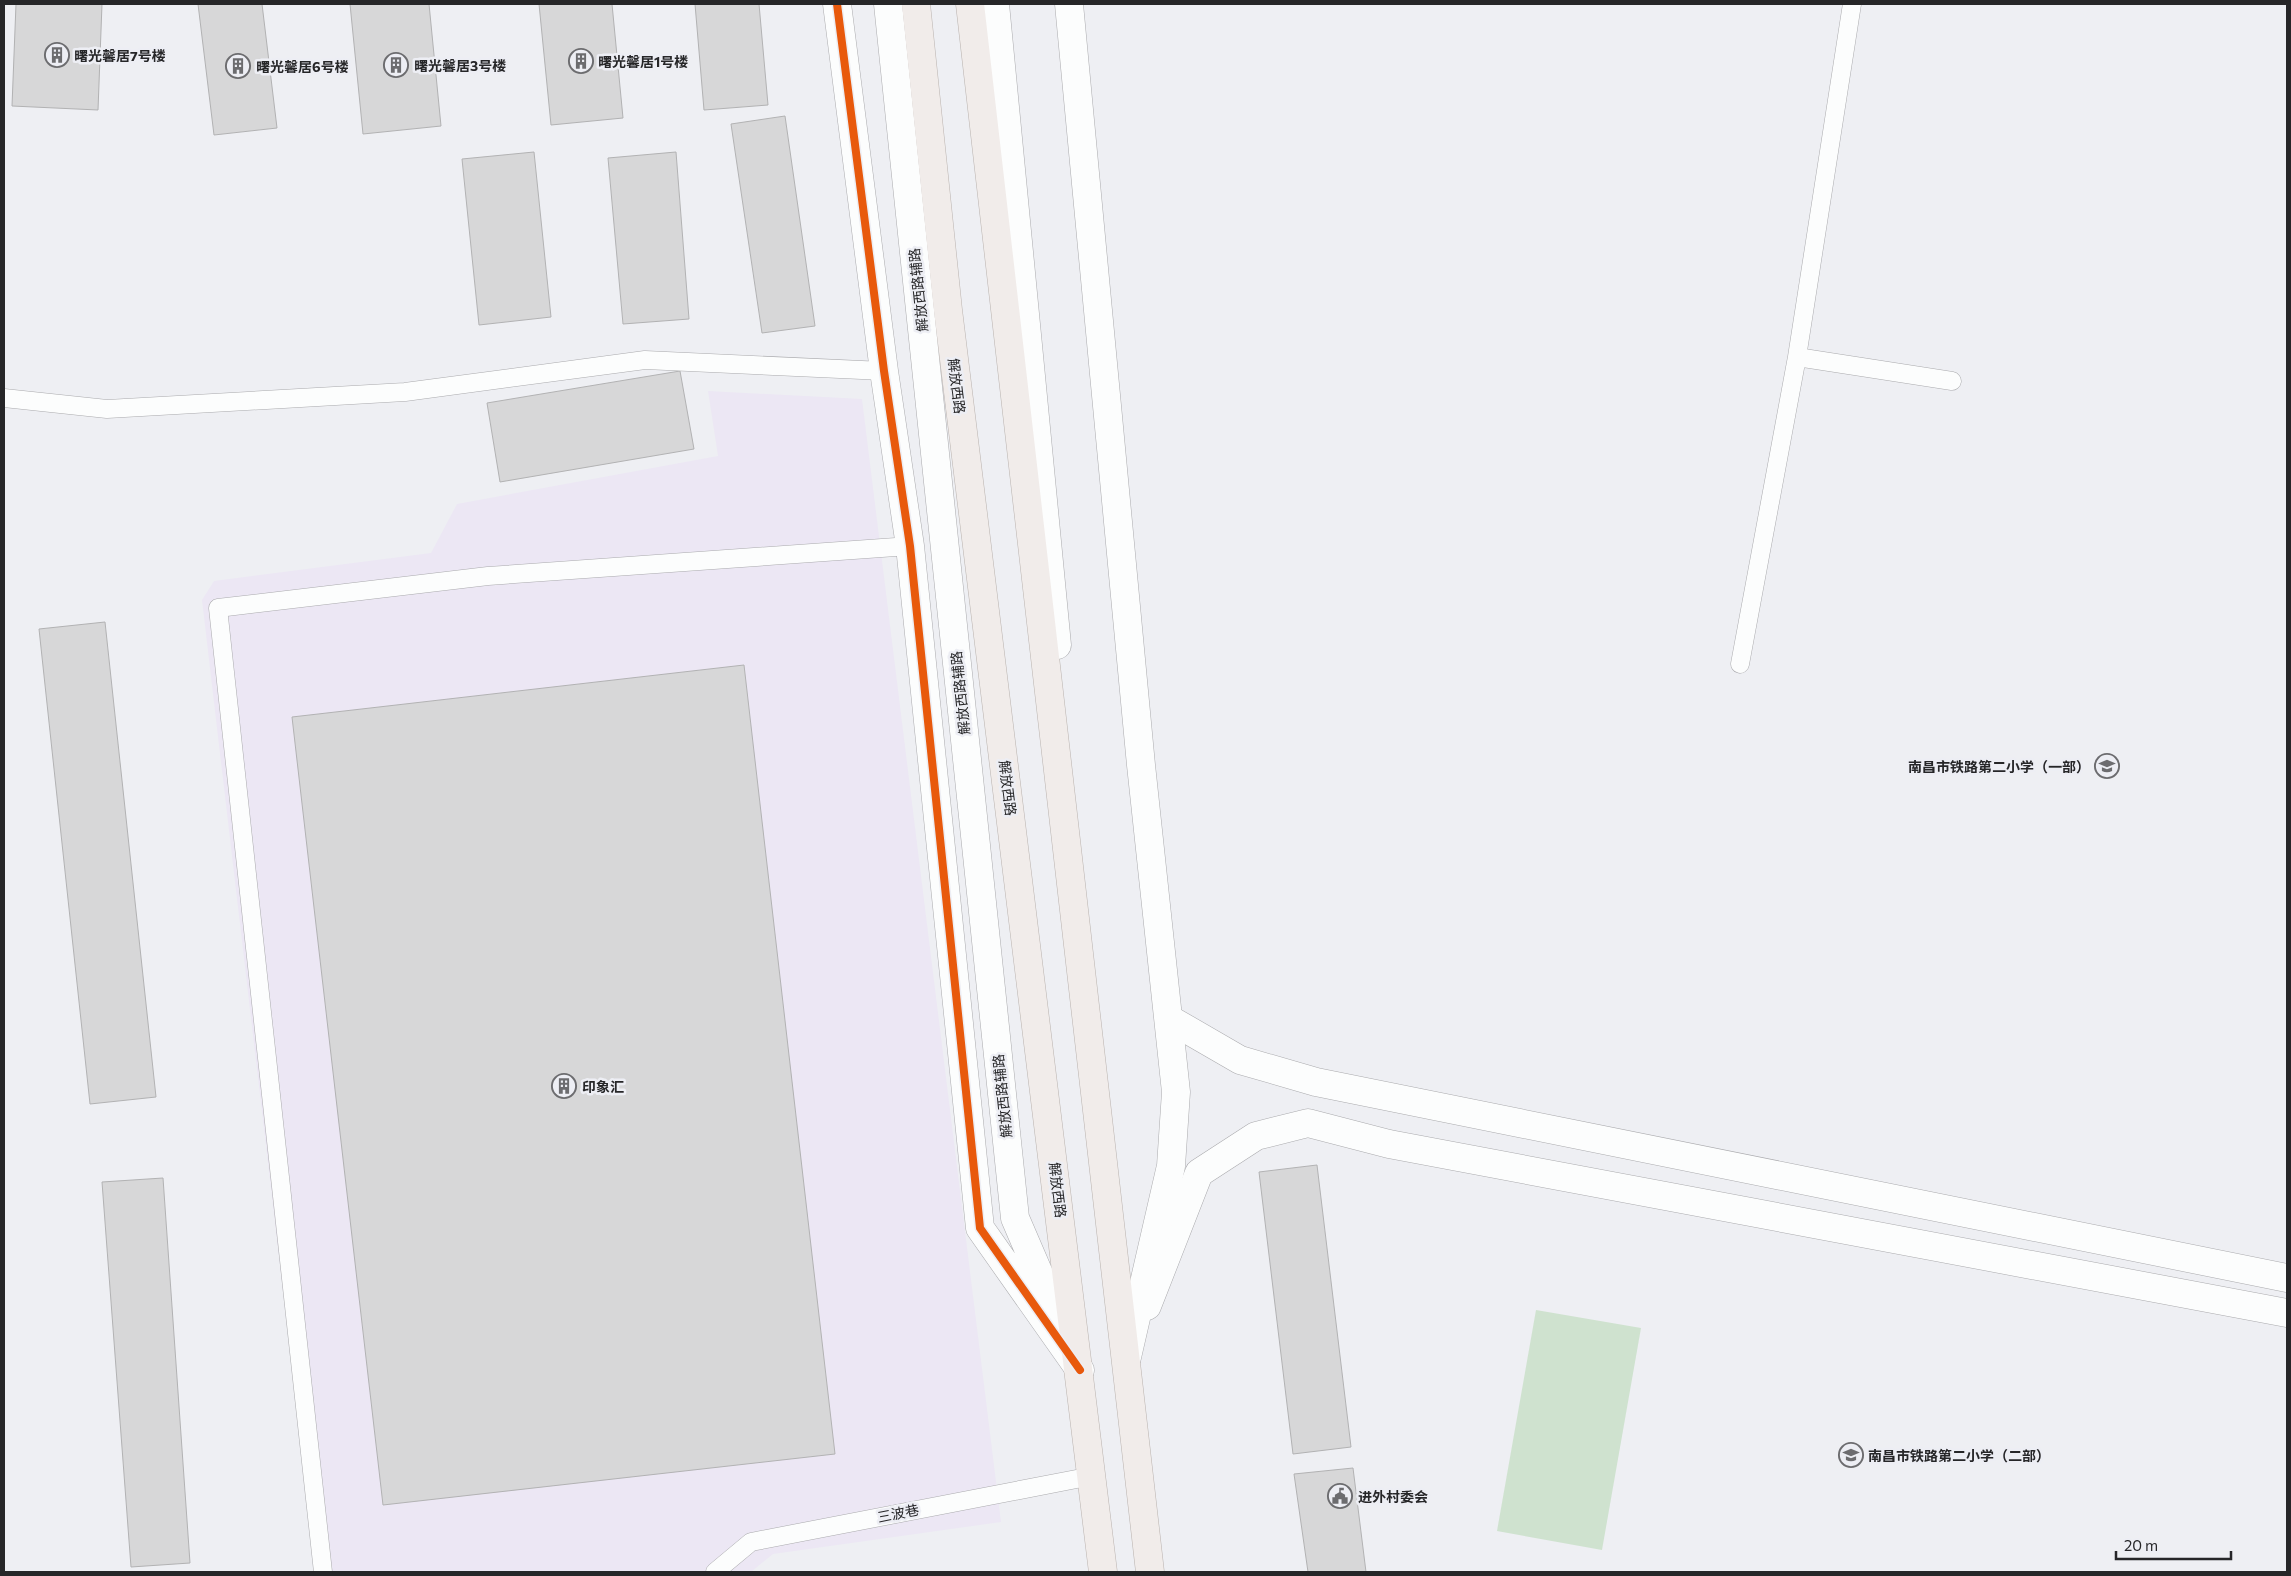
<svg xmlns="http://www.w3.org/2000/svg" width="2291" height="1576" font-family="Commissioner,'Noto Sans SC',sans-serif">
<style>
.commercial{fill:#ece7f4}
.green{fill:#cfe2cf}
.building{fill:#d7d7d8;stroke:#b2b2b3}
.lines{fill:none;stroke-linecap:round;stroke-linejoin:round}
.lane-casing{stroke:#aaaaad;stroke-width:19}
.street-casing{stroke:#aaaaad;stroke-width:29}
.secondary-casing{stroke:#aaaaad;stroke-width:29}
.primary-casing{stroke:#b9b2ae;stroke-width:29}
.lane{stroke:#fcfdfd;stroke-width:18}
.street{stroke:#fcfdfd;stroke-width:28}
.secondary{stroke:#fcfdfd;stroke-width:28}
.primary{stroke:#f1ecea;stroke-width:28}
.cycleway-casing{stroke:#edeef4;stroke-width:11}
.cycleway{stroke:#e8590c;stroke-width:8}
.labels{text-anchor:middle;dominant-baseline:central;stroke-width:5;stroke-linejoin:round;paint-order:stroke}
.poi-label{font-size:14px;font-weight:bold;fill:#262628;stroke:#edeef4;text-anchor:start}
.street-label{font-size:14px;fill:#262628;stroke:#edeef4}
</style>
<rect width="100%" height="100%" fill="#eeeff3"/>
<path class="commercial" d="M708,391L862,399L1001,1522L773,1554L751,1572H316L202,600L214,581L431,553L457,504L718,456Z"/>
<path class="green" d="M1536,1310L1641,1328L1602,1550L1497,1531Z"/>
<path class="building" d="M16,4H102L98,110L12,106Z
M198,4H262L277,128L214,135Z
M350,4H429L441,126L363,134Z
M539,4H612L623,118L551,125Z
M695,4H759L768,105L704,110Z
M785,116L815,326L762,333L731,124Z
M534,152L551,317L479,325L462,159Z
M676,152L689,319L623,324L608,158Z
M680,371L694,449L500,482L487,403Z
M105,622L156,1097L90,1104L39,629Z
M744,665L835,1454L383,1505L292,717Z
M1317,1165L1351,1447L1293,1454L1259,1172Z
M163,1178L190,1563L131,1567L102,1182Z
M1353,1468L1366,1572H1308L1294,1474Z"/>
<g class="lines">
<defs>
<path id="lane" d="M1797,357L1952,381
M4,398L107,409L405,392L645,360L884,371
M1740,664L1797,357L1852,4
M323,1572L218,608L488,576L910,546
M715,1572L751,1542L1092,1476"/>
<path id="street" d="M1169,1019L1240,1060L1316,1082L2287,1278
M1147,1306L1199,1173L1256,1136L1308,1123L1389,1144L2287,1313"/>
<path id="secondary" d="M837,4L884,371L910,546L980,1228L1080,1370
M888,4L1015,1218L1058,1318
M995,4L1057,645
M1069,4L1141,765L1176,1092L1171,1166L1127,1357"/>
<path id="primary" d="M916,4L948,310L1103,1572
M970,4L1150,1572"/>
</defs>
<use href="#lane" class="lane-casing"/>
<use href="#street" class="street-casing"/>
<use href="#secondary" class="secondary-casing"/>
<use href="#primary" class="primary-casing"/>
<use href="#lane" class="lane"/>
<use href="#street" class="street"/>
<use href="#secondary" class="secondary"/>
<use href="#primary" class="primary"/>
<defs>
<path id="cycleway" d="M837,4L884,371L910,546L980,1228L1080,1370"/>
</defs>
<use href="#cycleway" class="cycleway-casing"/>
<use href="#cycleway" class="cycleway"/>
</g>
<defs>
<symbol id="building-ring" viewBox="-11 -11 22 22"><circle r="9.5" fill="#edeef4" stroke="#6c6c6f" stroke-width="1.5"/><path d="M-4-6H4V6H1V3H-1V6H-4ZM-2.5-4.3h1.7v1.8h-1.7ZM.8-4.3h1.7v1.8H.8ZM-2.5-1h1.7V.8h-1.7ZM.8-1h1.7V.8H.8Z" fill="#6c6c6f"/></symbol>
<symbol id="school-ring" viewBox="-11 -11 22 22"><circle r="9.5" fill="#edeef4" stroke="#6c6c6f" stroke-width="1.5"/><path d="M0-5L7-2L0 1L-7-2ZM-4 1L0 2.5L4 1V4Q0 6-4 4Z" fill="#6c6c6f"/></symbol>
<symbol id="civic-ring" viewBox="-11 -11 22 22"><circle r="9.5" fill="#edeef4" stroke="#6c6c6f" stroke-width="1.5"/><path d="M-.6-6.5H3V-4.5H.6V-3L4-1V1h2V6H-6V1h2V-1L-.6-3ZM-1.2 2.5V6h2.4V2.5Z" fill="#6c6c6f"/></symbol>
</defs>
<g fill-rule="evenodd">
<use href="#building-ring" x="43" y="41" width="28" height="28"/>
<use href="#building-ring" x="567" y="47" width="28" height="28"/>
<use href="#building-ring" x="382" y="51" width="28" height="28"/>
<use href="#building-ring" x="224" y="52" width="28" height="28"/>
<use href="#school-ring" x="2093" y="752" width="28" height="28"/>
<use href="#building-ring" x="550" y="1072" width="28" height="28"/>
<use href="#school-ring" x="1837" y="1441" width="28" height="28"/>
<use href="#civic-ring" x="1326" y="1482" width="28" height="28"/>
</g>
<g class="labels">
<g class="poi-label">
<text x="74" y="55">曙光馨居7号楼</text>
<text x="598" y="61">曙光馨居1号楼</text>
<text x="414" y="65">曙光馨居3号楼</text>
<text x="256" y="66">曙光馨居6号楼</text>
<text x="2090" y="766" text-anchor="end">南昌市铁路第二小学（一部）</text>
<text x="582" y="1086">印象汇</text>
<text x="1868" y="1455">南昌市铁路第二小学（二部）</text>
<text x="1358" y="1496">进外村委会</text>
</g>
<g class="street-label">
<text transform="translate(918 290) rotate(-96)">解放西路辅路</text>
<text transform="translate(957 386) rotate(83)">解放西路</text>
<text transform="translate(960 693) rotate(-96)">解放西路辅路</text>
<text transform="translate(1008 788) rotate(83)">解放西路</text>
<text transform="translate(1002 1096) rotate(-96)">解放西路辅路</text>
<text transform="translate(1058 1190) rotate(83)">解放西路</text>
<text transform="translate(898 1513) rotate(-11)">三波巷</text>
</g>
</g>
<rect width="2291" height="1576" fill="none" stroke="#262628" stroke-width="10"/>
<path d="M2116 1551v8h115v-8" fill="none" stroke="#262628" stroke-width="2.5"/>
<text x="2124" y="1551" font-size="15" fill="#262628" stroke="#edeef4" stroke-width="4" paint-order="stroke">20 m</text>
</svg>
